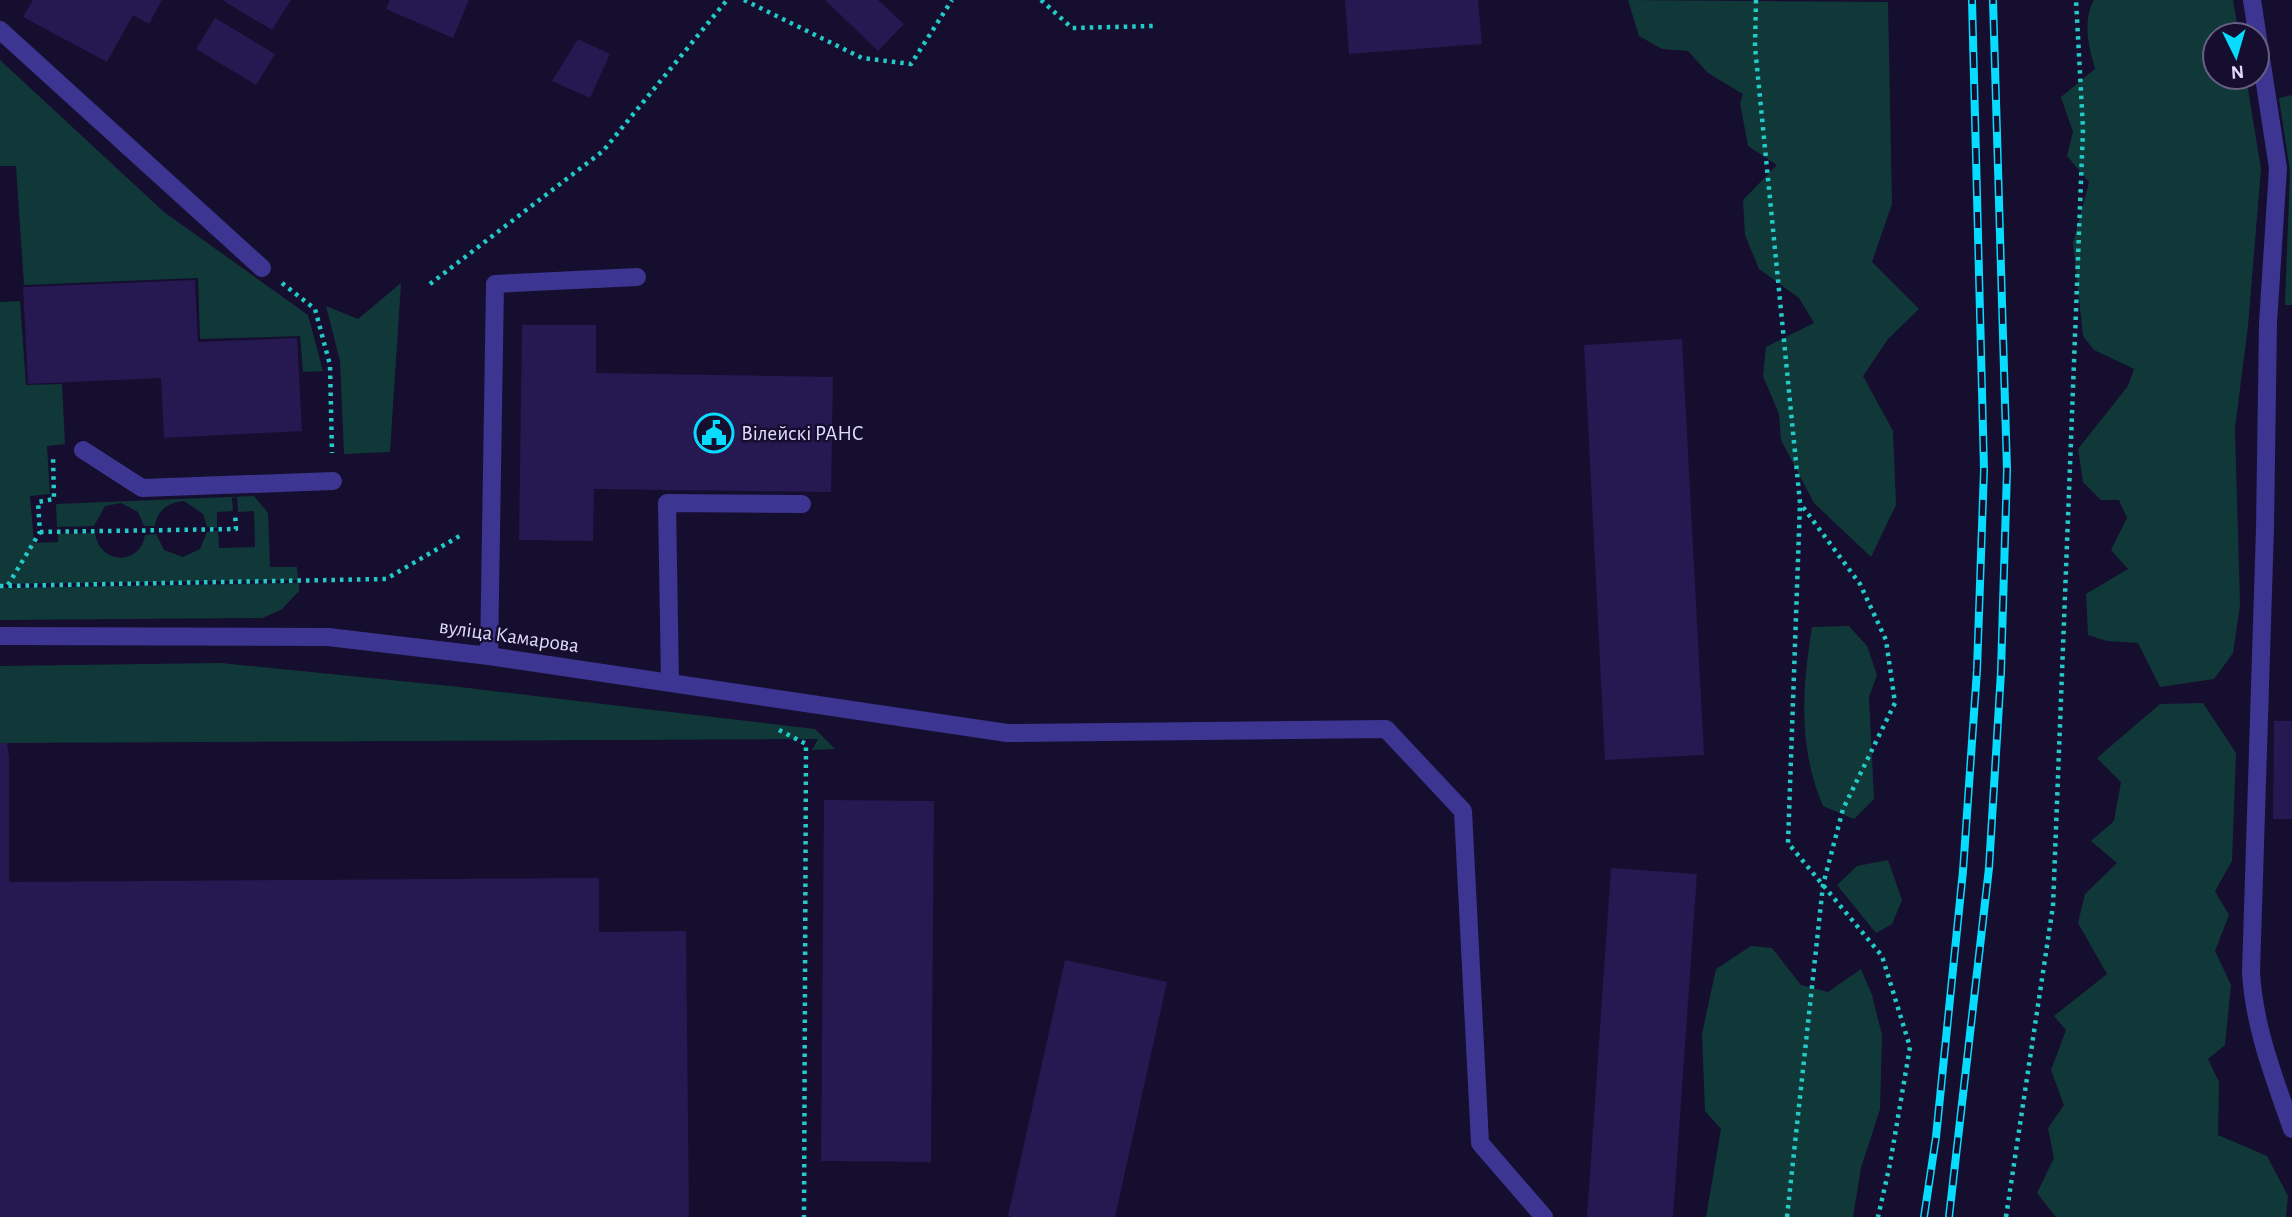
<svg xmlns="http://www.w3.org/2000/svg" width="2292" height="1217" font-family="'Alegreya Sans',sans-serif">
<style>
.green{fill:#113838}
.building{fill:#261851}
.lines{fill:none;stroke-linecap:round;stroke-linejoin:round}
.path{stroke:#23cbc8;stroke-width:4.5;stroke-dasharray:3.5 5;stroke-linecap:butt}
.minor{stroke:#3c3591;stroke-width:18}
.rail-casing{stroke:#07dcff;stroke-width:8}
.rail{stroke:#150e2e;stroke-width:5;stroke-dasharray:16;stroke-linecap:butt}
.labels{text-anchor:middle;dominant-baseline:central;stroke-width:5;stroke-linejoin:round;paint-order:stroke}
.poi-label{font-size:21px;fill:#e1dbff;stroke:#150e2e;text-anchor:start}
.street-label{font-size:21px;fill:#e1dbff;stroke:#150e2e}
</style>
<rect width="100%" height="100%" fill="#150e2e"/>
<path class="green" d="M1628,0L1888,2L1892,204L1872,262L1919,309L1888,339L1863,376L1893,431L1896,505L1871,557L1814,503L1781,440L1779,414L1763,376L1766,347L1814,323L1799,298L1759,269L1745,235L1743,200L1777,165L1748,146L1740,103L1743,94L1708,73L1688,51L1662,49L1639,36Z
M2094,0H2233L2239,35H2215V77H2246L2261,169L2248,326L2235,428L2240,605L2233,653L2214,679L2160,687L2138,643L2107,641L2088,635L2086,594L2128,569L2111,550L2127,518L2119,500H2101L2083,482L2078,449L2128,386L2134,369L2094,350L2083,336L2073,243L2089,182L2067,156L2073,132L2061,97L2095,69C2089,46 2082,22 2094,0Z
M0,60L164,212L308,315L323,371L303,372L300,336L200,339L198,278L24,285L16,166H0Z
M2292,95V305H2285L2290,171L2279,98Z
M401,283L390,452L344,454L340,361L326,306L358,319Z
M20,301L26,385L62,384L65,444L47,446L50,494L30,496L34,543L58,542V534L95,533C99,564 140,567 145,535L156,534L164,550L183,557L200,549L207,532L218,531L219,548L255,547L254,511L238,512L237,497L232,498L233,511L217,512V528L207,527L203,514L184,501C169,502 157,510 155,526H144L138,512L121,503L105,506L94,526L57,527L56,504L254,496L268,513L270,567H297L298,580L0,584V302Z
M299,583V591L281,610L262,618L0,620V588Z
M1849,626L1867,646L1877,675L1869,697L1874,799L1854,819L1823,806C1798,748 1802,689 1812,627Z
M221,663L460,687L815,729L835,749L812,750L818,739L0,743V666Z
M2203,703L2236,753L2232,861L2215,891L2229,915L2215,951L2231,985L2225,1045L2208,1059L2219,1082L2218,1135L2267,1156L2288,1196L2286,1217H2056L2037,1193L2054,1158L2048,1128L2064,1105L2051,1070L2066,1030L2054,1016L2107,974L2078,923L2085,894L2117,863L2091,841L2114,821L2121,782L2097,758L2160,704Z
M1888,860L1902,900L1892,924L1876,933L1837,885L1857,866Z
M1751,946L1772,948L1801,985L1828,992L1861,969L1872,995L1882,1035L1880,1109L1861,1168L1853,1217H1706L1721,1129L1705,1111L1702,1034L1716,969Z"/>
<path class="building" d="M33,0H162L149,24L133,15L107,62L23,17Z
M222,0H291L272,30Z
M390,0H469L453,38L386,9Z
M825,0H878L904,24L878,51Z
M1345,0H1478L1482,44L1349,54Z
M215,18L275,54L256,85L196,49Z
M578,39L610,54L590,98L552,81Z
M195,280L198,342L297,338L302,431L164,438L161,378L28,384L23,287Z
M522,325H596V373L833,377L831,492L594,489L593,541L519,540Z
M1682,339L1704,755L1605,760L1584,345Z
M2274,721H2292V819H2273Z
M0,743H7L9,757V882L599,878V932L686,931L689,1217H0Z
M824,800L934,801L931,1162L821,1161Z
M1611,868L1697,874L1673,1217H1587Z
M1065,960L1167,982L1115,1217H1012L1008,1216Z"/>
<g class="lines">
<path class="path" d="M744,0L862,58L911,64L952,0
M1041,0L1072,28L1153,26
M1756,0L1755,47L1800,503L1788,843L1882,956L1910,1047L1890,1164L1878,1217
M282,283L315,309L330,365L332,453
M430,284L603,151L727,0
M40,532L236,529L235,513
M8,585L40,532L38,502L54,499L53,455
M0,586L386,579L463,534
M779,730L806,744L804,1217
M1787,1217L1823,885L1843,809L1895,703L1886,640L1860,584L1800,503
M2006,1217L2053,906L2083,129L2076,0"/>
<path class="minor" d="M2252,0L2278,168L2268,323L2265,528L2251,972C2254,1027 2274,1077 2292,1129
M0,30L262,268
M83,450L142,488L333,481
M0,636L328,637L489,656L1007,733L1386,729L1463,811L1480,1143L1544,1217
M489,656L495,284L637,277
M670,682L667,503L802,504"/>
<defs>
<path id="rail" d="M1924,1217L1936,1137L1963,871L1977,670L1984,469L1972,0
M1949,1217L1989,868L2001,672L2007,470L1993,0"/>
</defs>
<use href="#rail" class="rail-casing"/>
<use href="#rail" class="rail"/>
</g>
<defs>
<symbol id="civic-ring" viewBox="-11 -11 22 22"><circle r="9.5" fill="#150e2e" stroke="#07dcff" stroke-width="1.5"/><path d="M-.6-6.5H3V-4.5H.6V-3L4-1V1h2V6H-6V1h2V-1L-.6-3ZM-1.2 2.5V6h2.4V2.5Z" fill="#07dcff"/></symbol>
</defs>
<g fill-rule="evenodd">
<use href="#civic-ring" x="692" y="411" width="44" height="44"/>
</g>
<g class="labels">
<g class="poi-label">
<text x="741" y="433">Вілейскі РАНС</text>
</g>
<g class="street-label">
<text transform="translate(509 636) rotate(8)">вуліца Камарова</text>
</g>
</g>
<g transform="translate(2236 56) rotate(175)"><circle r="33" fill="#150e2e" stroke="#676082" stroke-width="2"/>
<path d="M0-5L12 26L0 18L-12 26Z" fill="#07dcff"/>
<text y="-10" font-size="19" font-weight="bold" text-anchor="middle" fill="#e1dbff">N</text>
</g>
</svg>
